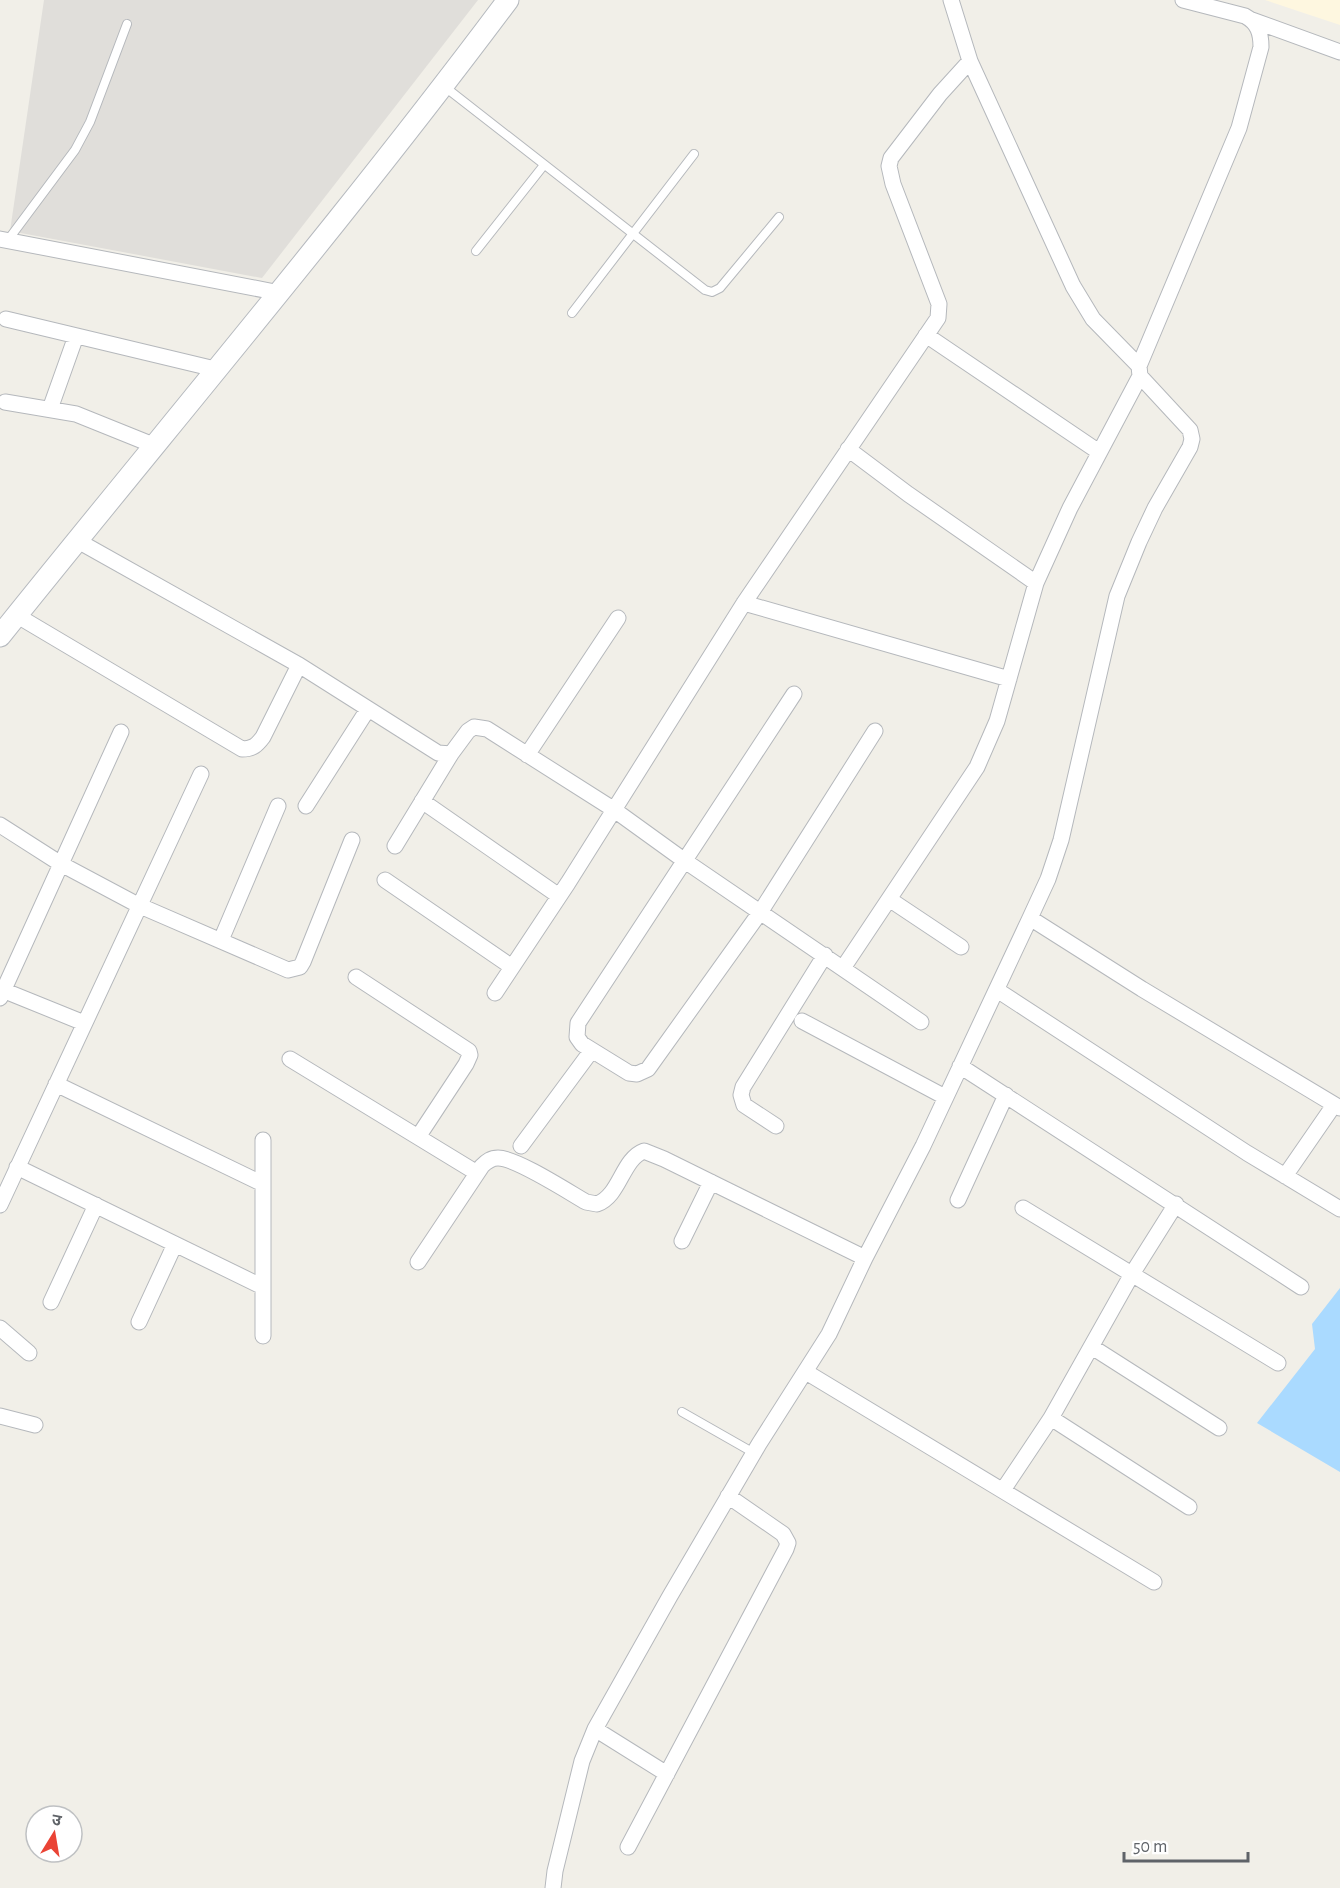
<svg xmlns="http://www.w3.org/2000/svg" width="1340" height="1888" font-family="'Alegreya Sans','Noto Sans Devanagari',sans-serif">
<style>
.commercial{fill:#fef7e0}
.industrial{fill:#e0deda}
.water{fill:#aadaff}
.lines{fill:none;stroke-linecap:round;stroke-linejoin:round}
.lane-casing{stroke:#b5b8bc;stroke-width:10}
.street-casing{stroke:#b5b8bc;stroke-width:17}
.secondary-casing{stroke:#b6babf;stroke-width:23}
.lane{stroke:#fff;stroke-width:8}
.street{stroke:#fff;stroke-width:15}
.secondary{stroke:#fff;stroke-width:21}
</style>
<rect width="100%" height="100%" fill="#f1efe8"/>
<path class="commercial" d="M1265,0H1340V25Z"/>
<path class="industrial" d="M44,0H478L262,278L10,231Z"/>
<path class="water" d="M1340,1288V1472L1257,1423L1315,1349L1312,1324Z"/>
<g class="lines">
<defs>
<path id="lane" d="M445,87L705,290L712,292L720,288L779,217
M8,240L75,150L90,122L127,24
M476,251L544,165
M572,313L694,154
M682,1412L754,1453"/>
<path id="street" d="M951,0L970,61L1073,286L1093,319L1139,366
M1252,20L1340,52
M0,239L280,293
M6,319L215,369
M926,335L1099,452
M5,402L76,414L153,445
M50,409L76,336
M848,449L908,494L1036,583
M78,541L299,665L438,753L451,754L468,731L474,727L487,729L613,809L685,861L921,1022
M744,603L1009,679
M16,615L242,749C253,749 257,745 263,737L299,665
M794,694L578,1023L577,1037L582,1044L629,1073L637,1074L648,1069L761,911L875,731
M527,755L618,618
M422,801L559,896
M306,806L368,709
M0,825L61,864L138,905L288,970L300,967L303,962L352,840
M395,846L451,754
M385,880L512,967
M889,899L961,947
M1030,918L1142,989L1340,1108
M221,940L278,806
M843,968L977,767L997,721L1036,583L1070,508L1140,376
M356,977L469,1051L470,1055L466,1064L418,1137
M0,989L84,1023
M997,990L1247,1153L1340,1209
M495,993L568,883L744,603L938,318L939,304L893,184L889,166L891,158L940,94L970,61
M0,998L121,732
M802,1021L945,1097
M290,1059L477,1173
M960,1066L1301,1287
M56,1084L263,1184
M776,1126L744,1105L741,1095L743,1087L825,955
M263,1140V1336
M521,1146L592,1050
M17,1167L263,1287
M1285,1176L1334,1105
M958,1200L1006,1095
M1176,1204L1132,1274L1051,1418L1189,1507
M0,1205L201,774
M1023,1208L1278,1363
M682,1241L711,1182
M418,1262L482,1166C487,1161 491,1158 498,1158C516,1158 567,1191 586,1202L597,1204C620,1196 622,1159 644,1151L664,1159L865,1258
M51,1302L96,1205
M139,1322L175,1244
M0,1328L29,1353
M1092,1347L1219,1428
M806,1372L1154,1582
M0,1416L35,1425
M1003,1490L1051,1418
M595,1729L667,1774
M628,1847L786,1549L788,1543L783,1534L728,1496
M553,1888L555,1871L582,1761L595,1729L670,1596L759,1444L829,1334L865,1258L923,1146L1030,918L1048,879L1061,840L1117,596L1139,542L1155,508L1190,447L1192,439L1190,430L1140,376L1139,366L1239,128L1261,47C1261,33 1258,23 1245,16L1183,0"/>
<path id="secondary" d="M0,636C170,424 346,217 508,0"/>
</defs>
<use href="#lane" class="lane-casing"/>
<use href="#street" class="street-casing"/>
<use href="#secondary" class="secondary-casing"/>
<use href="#lane" class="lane"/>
<use href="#street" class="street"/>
<use href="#secondary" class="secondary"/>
</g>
<g transform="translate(54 1834) rotate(11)"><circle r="28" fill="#ffffff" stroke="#bfc1c3" stroke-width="1.5"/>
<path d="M0-4.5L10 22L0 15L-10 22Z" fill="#ea4335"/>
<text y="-9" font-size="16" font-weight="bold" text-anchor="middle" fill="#5f6368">उ</text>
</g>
<path d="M1124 1852v9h124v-9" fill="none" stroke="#5f6368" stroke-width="3"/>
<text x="1133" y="1852" font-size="18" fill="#5f6368" stroke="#ffffff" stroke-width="4.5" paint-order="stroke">50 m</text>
</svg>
